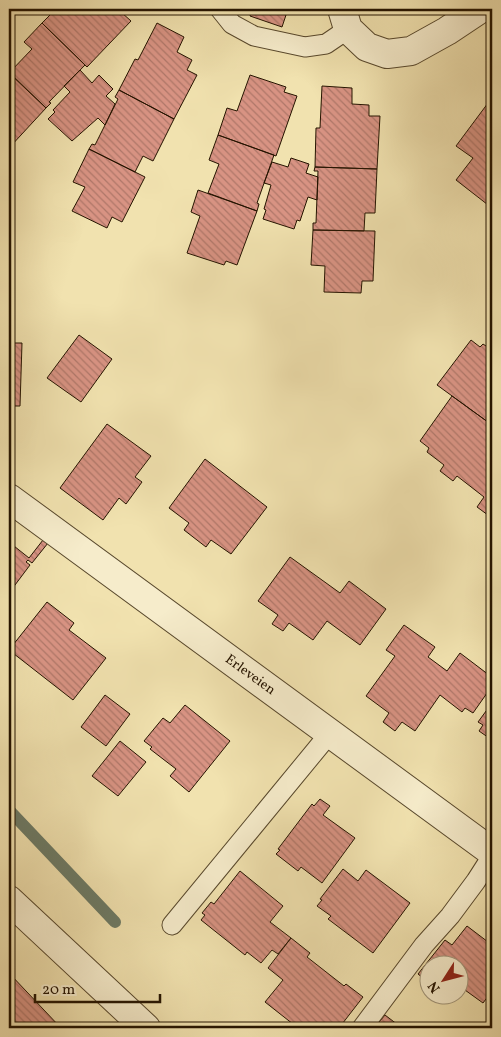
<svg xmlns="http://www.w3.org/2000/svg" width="501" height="1037" font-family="Vollkorn,serif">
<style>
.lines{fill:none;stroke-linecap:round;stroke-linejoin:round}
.stream{stroke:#6c7a65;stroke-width:12}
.building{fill:url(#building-back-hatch);stroke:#251400}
.lane-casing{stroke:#58482c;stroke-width:21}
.street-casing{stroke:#58482c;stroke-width:30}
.lane{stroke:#f6eccb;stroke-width:19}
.street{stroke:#f6eccb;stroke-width:28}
.labels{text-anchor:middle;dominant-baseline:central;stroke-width:4;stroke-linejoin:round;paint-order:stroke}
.street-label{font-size:14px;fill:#251400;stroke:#f6eccb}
</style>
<defs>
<pattern id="building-back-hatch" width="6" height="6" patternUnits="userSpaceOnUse" patternTransform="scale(1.25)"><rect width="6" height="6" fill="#d89383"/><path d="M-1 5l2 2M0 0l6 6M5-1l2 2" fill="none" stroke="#af7769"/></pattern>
</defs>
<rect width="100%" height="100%" fill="#f1e2af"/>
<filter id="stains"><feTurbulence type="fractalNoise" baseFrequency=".004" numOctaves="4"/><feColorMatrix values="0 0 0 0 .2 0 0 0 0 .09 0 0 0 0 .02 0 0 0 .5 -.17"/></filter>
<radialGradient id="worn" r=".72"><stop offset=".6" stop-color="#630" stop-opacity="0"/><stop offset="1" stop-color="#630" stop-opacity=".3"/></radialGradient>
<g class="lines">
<path class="stream" d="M9,810L115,922"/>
</g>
<path class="building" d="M56,9H68L69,10L71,9H124L121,12L131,21L87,67L42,23Z
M252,9H288L282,27L250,16Z
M42,23L85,65L49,102L51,103L46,108L9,73L32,49L24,42Z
M157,23L184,37L177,52L192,60L187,70L197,75L174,119L119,90L135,59L138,60Z
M80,70L92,83L99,75L113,89L106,96L115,104L105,125L98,118L72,141L48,119L55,112L53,110L70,92L64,86Z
M9,72L46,108L9,148Z
M250,75L286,87L284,92L297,96L276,156L218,135L227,108L237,111Z
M322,86L352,88V104L369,105V116H380L377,169L315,167L316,128H320Z
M119,90L174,119L153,161L143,156L135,172L89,149L92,144L95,145L118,99L115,97Z
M488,103L492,107V208L456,180L473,158L456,146Z
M218,135L274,155L257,203L259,204L257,211L208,193L219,164L209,160Z
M89,149L145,177L122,222L112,217L107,228L72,211L85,187L73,182Z
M291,158L309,164L306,173L318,177L317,200L308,197L300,221L297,220L294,229L263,219L266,210L264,209L271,185L264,183L272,162L288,167Z
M315,167L377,169L375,213H365L364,231L313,230V223H316L318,171H314Z
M198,190L257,211L237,265L226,261L224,265L187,253L200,216L191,212Z
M313,230L375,231L373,281H362L361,293L324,292L325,266L311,265Z
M79,335L112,359L81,402L47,378Z
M471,340L480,347L483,344L492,350V425L437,385Z
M9,343H22L20,406H9Z
M452,396L492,425V518L477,507L484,497L457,476L453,481L440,471L444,465L427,452L429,448L420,441Z
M107,424L151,456L135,477L142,482L126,504L119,498L103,520L60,488Z
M205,459L267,507L231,554L211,540L206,547L184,530L189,523L169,508Z
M43,540L48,543L32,563L28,560L26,562L30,565L9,593V542L29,558Z
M290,557L340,593L349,581L386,609L360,645L327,621L313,640L289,623L283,631L272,624L278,615L258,601Z
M47,602L74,623L69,630L106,658L73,700L9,650Z
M404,625L435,647L428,657L447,671L460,653L489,675L486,679L492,683V686L473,713L465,708L462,712L440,695L415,731L402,722L395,731L383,722L389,713L366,696L395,656L386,650Z
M105,695L130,714L106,746L81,727Z
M492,703V740L479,731L483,725L478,722Z
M185,705L230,741L189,792L170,776L176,769L150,749L152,747L144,741L163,718L170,723Z
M120,741L146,762L118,796L92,776Z
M320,799L330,806L323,815L355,838L322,883L301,867L298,871L276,854L280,850L278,849L312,804L314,806Z
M343,869L358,881L366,870L410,903L373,953L328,919L331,916L317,906L322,900L320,899Z
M240,871L283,906L270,922L291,938L278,954L272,950L261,963L247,952L245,955L201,920L205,915L202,913L211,902L214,904Z
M467,926L492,945V991L483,1003L458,985V964H428V982L418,974L445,940L452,945Z
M291,938L310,953L307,957L344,986L346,984L363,997L339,1028H298L265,1002L283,980L268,968Z
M9,973L61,1028H9Z
M385,1015L402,1028H374Z"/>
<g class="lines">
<defs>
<path id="lane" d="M220,9L232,24L254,36L305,47L326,44L348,29
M172,925L330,733
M362,1028L424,945L450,916L476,881L492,856"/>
<path id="street" d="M342,9L348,29L367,47L387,54L411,51L447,31L480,9
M9,498L492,852
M9,900L146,1028"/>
</defs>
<use href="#lane" class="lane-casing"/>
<use href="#street" class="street-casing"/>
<use href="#lane" class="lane"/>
<use href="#street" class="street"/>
</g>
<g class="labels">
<g class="street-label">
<text transform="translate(250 675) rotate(36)">Erleveien</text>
</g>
</g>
<rect width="501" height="1037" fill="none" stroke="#f1e2af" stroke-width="30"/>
<rect x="10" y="10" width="481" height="1017" fill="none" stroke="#251400" stroke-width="2.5"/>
<rect x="15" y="15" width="471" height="1007" fill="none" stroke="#251400"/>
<g transform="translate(444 980) rotate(234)"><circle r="24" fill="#f6eccb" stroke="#a2967a"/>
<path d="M0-4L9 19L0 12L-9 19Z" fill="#8f2418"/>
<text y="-8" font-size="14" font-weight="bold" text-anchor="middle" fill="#251400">N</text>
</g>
<path d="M35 994v8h125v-8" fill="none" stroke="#251400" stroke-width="2.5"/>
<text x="42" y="994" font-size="15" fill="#251400" stroke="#f6eccb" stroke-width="4" paint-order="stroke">20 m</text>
<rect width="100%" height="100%" filter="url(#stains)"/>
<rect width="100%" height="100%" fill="url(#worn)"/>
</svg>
